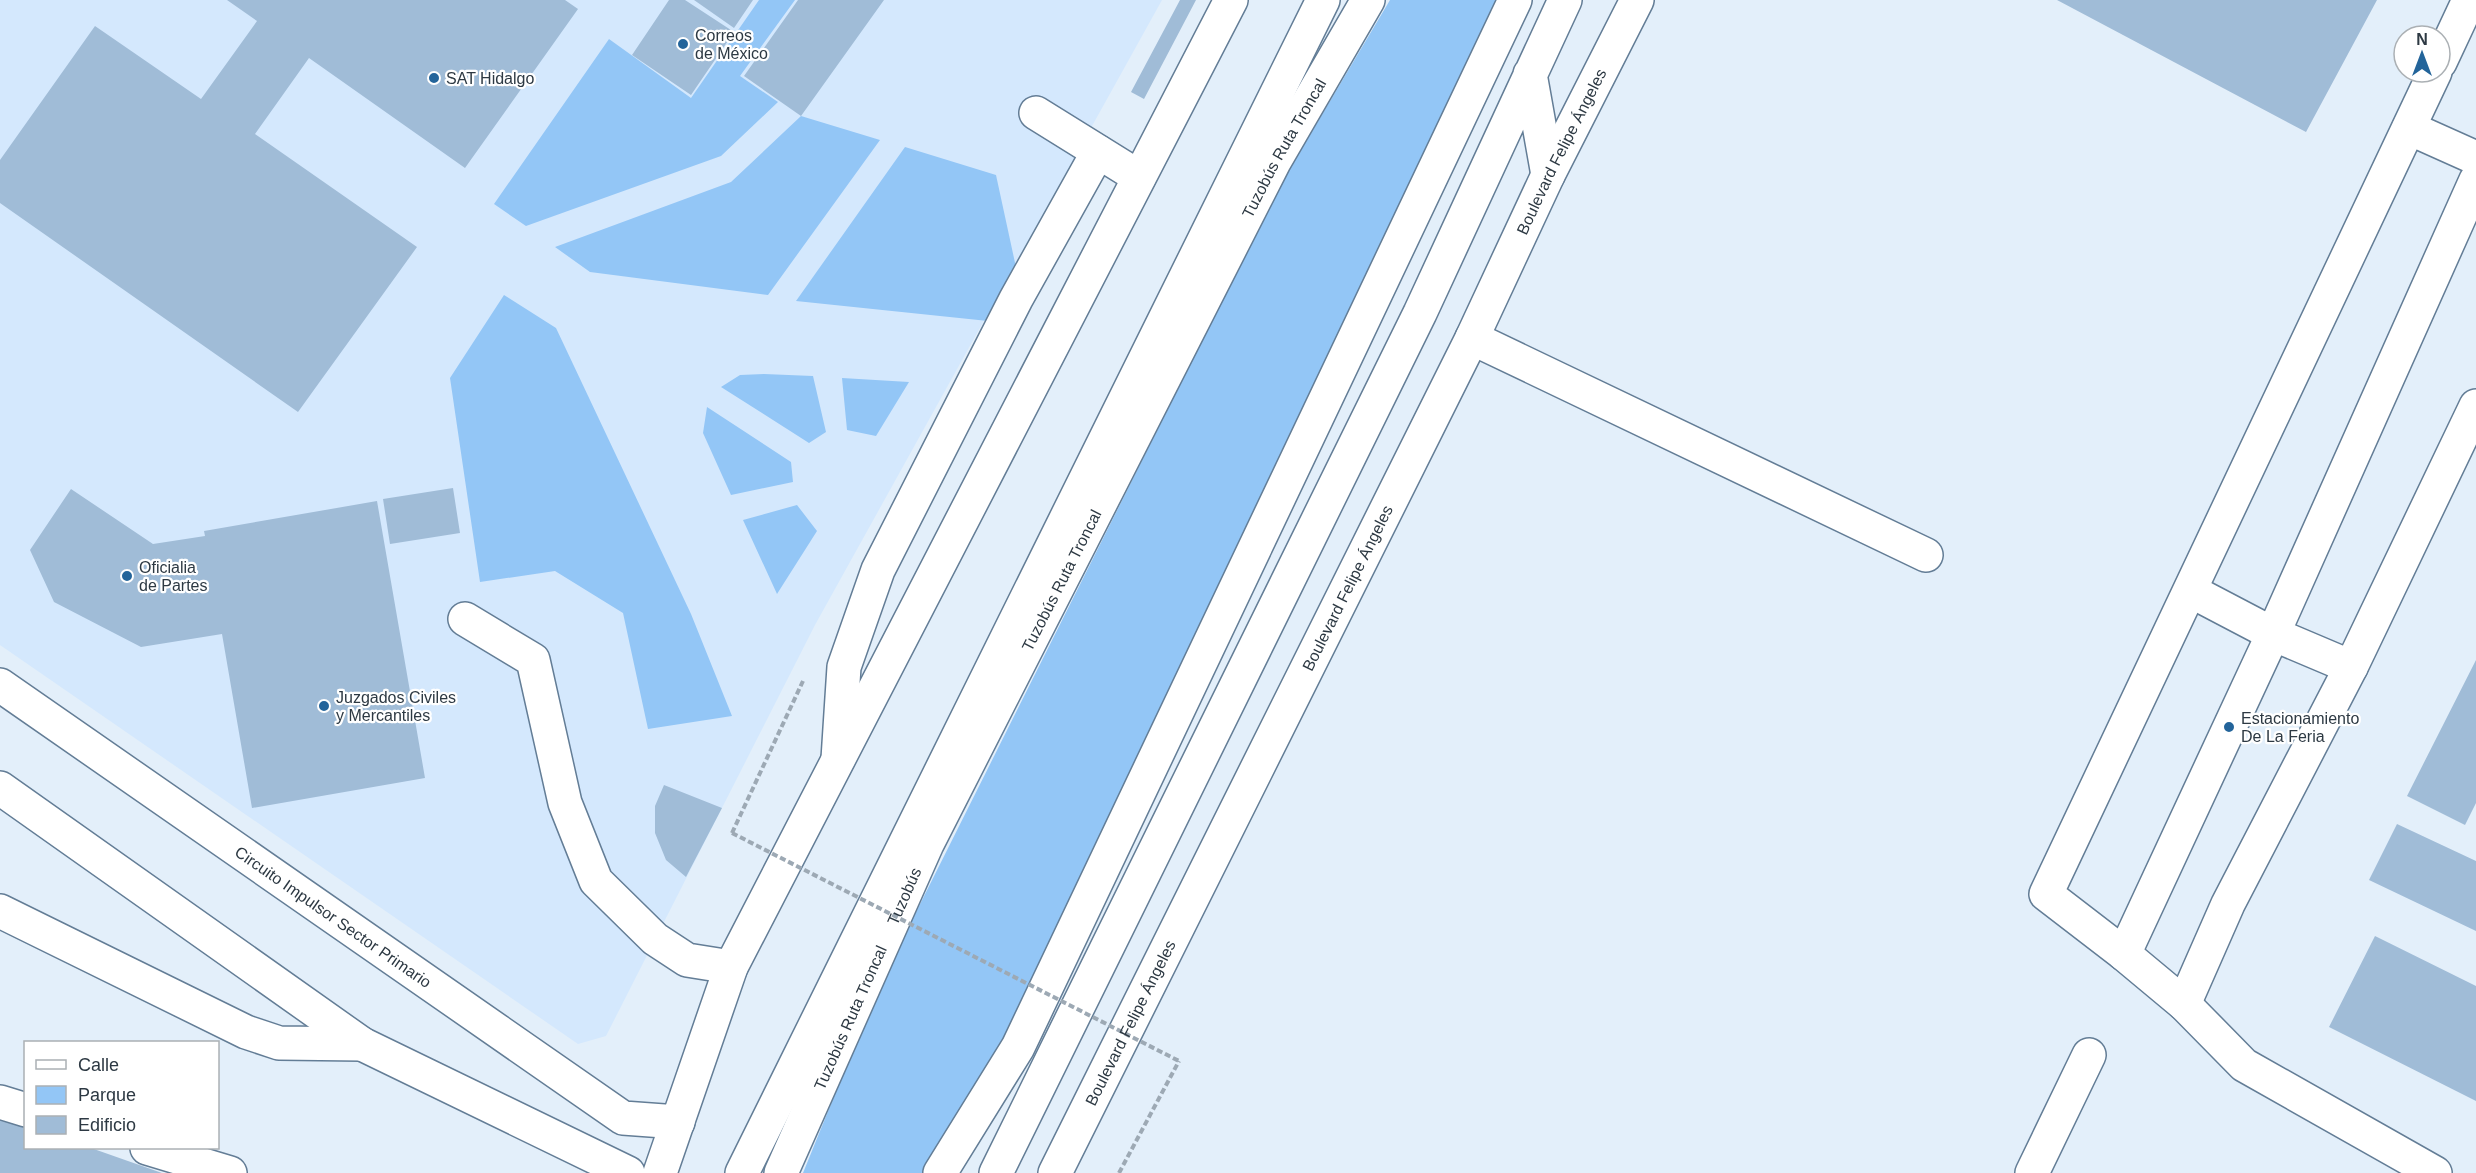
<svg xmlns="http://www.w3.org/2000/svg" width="2476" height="1173" font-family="Arial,sans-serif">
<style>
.built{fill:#d4e8fd}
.green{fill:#93c6f6}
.building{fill:#a0bcd7}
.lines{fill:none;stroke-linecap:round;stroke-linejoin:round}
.minor-casing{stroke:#637d96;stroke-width:36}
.major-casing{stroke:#637d96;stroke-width:36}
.highway-casing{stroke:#637d96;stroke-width:36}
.path{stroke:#9da9b4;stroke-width:4;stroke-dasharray:6 3;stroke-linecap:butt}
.minor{stroke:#fff;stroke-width:33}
.major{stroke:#fff;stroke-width:33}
.highway{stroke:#fff;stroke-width:33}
.path-bridge{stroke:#9da9b4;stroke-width:4;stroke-dasharray:6 3;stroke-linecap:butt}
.poi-dot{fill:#23649a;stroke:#fff;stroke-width:2}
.labels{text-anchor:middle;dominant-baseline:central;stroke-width:4.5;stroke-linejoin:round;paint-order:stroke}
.poi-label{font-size:16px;fill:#2d3943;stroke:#fff;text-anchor:start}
.street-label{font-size:16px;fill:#2d3943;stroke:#fff}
</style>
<rect width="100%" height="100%" fill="#e3effa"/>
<path class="built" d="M0,0H1162L815,625L606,1036L578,1044L0,645Z"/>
<path class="green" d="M759,0H795L740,76L778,102L721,156L526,226L494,204L609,39L691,98Z
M1390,0H1506L1011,1043L930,1173H803L878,988L1279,187Z
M801,116L880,140L768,295L590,272L555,247L731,182Z
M905,147L996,175L1017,272L988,321L796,301Z
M504,295L556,328L691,614L732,716L648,729L623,613L555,571L480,582L450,378Z
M764,374L813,376L826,432L809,443L721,387L740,375Z
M842,378L909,382L876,436L847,430Z
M707,407L791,462L793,482L731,495L703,433Z
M797,505L817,531L777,594L743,520Z"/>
<path class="building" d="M227,0H565L578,9L465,168L309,58L255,134L417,247L298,412L0,203V160L95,26L201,99L257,21Z
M669,0H685L734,32L691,95L632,55Z
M694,0H753L734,28Z
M798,0H884L801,116L744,76Z
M1180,0H1196L1144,99L1131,92Z
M2057,0H2377L2306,132Z
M453,488L460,533L390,544L383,499Z
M71,489L153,544L205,536L204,531L377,501L425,778L252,808L222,634L141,647L54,602L30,550Z
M2476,660V803L2465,825L2407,796Z
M664,785L722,808L686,877L666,860L655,833V806Z
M2397,824L2476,861V931L2369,880Z
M2375,936L2476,986V1101L2329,1027Z
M0,1115L26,1124V1148H91L162,1173H0Z"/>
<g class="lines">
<defs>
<g id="minor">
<path d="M2440,62L2469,0"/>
<path d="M2435,72L2046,894L2124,954L2184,1004L2228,904L2351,667L2476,406"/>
<path d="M1036,113L1139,177"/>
<path d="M2409,128L2476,158"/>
<path d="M1472,338L1926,555"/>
<path d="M2191,591L2273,634L2351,667"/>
<path d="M465,619L533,660L565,803L596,881L655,939L687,960L731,967"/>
<path id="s1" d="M0,685L623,1118L678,1122"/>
<path d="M838,759L844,667L878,570L1016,299L1098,152"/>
<path d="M0,788L362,1044L628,1173"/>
<path d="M0,911L246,1032L279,1043L362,1044"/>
<path d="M2124,954L2273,634L2476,180"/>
<path d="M2184,1004L2244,1065L2435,1173"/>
<path d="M0,1102L26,1110"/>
<path d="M147,1148L230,1173"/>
<path id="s2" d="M781,1173L927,844L1274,162L1368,0"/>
<path d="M940,1173L1018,1047L1515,0"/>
<path d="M2032,1173L2089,1055"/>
</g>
<g id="major">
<path d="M660,1173L731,967L1231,0"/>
<path id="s3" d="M1055,1173L1472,338L1548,175L1637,0"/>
</g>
<path id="highway" d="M1530,74L1548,175
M742,1173L1323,0
M996,1173L1420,313L1565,0"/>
</defs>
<use href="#minor" class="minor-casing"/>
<use href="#major" class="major-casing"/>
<use href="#highway" class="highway-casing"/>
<path class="path" d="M732,833L803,681
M1119,1173L1179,1061"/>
<use href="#minor" class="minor"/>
<use href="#major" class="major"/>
<use href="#highway" class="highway"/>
<path class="path-bridge" d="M732,833L1179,1061"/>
</g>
<g class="poi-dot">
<circle cx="683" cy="44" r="6"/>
<circle cx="434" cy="78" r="6"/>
<circle cx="127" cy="576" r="6"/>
<circle cx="324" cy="706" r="6"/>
<circle cx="2229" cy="727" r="6"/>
</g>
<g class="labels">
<g class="poi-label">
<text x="695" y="35">Correos<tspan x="695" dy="18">de México</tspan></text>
<text x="446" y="78">SAT Hidalgo</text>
<text x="139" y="567">Oficialia<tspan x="139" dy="18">de Partes</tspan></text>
<text x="336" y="697">Juzgados Civiles<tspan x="336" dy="18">y Mercantiles</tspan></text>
<text x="2241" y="718">Estacionamiento<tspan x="2241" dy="18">De La Feria</tspan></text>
</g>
<g class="street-label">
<text stroke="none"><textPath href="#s2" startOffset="1142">Tuzobús Ruta Troncal</textPath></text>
<text stroke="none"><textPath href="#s3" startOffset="1140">Boulevard Felipe Ángeles</textPath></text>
<text stroke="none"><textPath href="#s2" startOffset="656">Tuzobús Ruta Troncal</textPath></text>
<text stroke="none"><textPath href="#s3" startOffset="654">Boulevard Felipe Ángeles</textPath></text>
<text stroke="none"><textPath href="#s2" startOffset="303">Tuzobús</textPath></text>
<text stroke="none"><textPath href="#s1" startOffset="406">Circuito Impulsor Sector Primario</textPath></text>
<text stroke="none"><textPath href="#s2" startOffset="170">Tuzobús Ruta Troncal</textPath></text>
<text stroke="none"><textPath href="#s3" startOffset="168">Boulevard Felipe Ángeles</textPath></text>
</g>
</g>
<rect x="24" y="1041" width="195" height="108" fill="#ffffff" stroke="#abb0b4" stroke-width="1.5"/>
<rect x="36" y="1060" width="30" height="9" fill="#ffffff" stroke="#abb0b4" stroke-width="1.5"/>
<text x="78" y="1071" font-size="18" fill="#2d3943">Calle</text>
<rect x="36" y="1086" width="30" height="18" fill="#93c6f6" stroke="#abb0b4" stroke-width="1.5"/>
<text x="78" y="1101" font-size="18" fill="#2d3943">Parque</text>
<rect x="36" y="1116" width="30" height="18" fill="#a0bcd7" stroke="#abb0b4" stroke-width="1.5"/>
<text x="78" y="1131" font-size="18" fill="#2d3943">Edificio</text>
<g transform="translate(2422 54)"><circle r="28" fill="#ffffff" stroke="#abb0b4" stroke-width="1.5"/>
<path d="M0-4.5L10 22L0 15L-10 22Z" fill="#23649a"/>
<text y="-9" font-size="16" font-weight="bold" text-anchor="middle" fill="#2d3943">N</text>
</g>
</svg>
